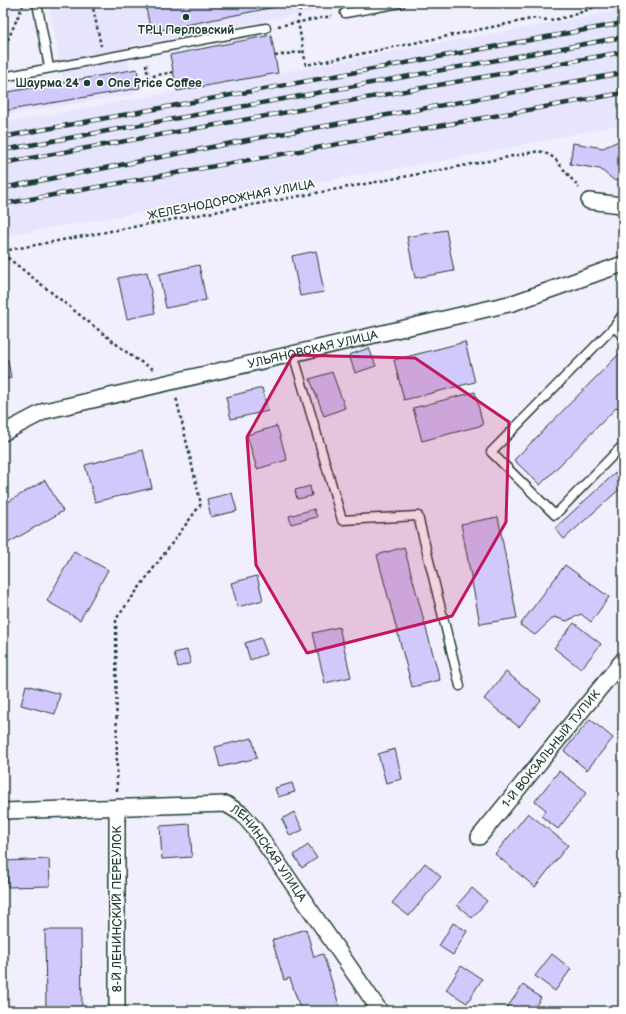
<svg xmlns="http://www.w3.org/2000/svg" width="626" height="1014" font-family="'Balsamiq Sans',sans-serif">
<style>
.built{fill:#e7e4fd}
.building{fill:#d1c9fb;stroke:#1f3d34}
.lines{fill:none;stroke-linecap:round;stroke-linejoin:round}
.service-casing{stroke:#1f3d34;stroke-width:11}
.minor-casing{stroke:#1f3d34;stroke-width:18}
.path{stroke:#1f3d34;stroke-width:2.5;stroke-dasharray:3 3;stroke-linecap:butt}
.service{stroke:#fff;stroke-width:8}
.minor{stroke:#fff;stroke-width:15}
.rail-casing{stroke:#1f3d34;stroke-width:4.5}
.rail{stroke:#fff;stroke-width:3;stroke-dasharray:9;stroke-linecap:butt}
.marked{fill:#c2185b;fill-opacity:0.2;stroke:#c2185b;stroke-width:3;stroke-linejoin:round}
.poi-dot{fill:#1f3d34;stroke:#fff;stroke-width:1.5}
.labels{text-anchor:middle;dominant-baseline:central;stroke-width:3;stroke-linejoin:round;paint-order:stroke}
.poi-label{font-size:12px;font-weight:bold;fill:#1f3d34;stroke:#fff}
.street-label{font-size:12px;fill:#1f3d34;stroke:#fff}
</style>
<rect width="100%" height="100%" fill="#f1effe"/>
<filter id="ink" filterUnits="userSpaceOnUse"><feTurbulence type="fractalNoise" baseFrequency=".025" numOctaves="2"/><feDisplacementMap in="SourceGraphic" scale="8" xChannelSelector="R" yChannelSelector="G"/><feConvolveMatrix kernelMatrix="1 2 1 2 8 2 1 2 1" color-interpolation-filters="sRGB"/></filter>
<g filter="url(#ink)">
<path class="built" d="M49,3H357L125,47L135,94L3,115V90L63,80Z
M623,10V124L464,157L3,236V123Z"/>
<path class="building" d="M145,3H295L151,32Z
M271,35L278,73L177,91L170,55Z
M137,69L140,88L3,111V93Z
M623,139V178L615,181L600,169L570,164L573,143L603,148Z
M446,230L454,271L415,278L407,237Z
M316,251L324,292L300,296L292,256Z
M199,265L206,300L166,308L159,274Z
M147,272L155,313L127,319L118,278Z
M465,342L475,382L404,400L394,360Z
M369,348L376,366L355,373L349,355Z
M619,354L623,358V413L617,407L540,485L514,460Z
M3,360H8L11,378L3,379Z
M332,372L345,408L324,416L310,379Z
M262,388L268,411L231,419L226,397Z
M475,392L483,425L422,441L413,408Z
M277,426L287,460L257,469L247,435Z
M143,450L152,488L95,502L85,465Z
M623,466V486L564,539L555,528Z
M45,480L63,511L3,546V505Z
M310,486L312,496L297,499L295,490Z
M232,493L237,511L211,517L207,499Z
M314,509L317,517L291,524L289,516Z
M498,517L517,618L480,624L461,524Z
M404,547L440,680L412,687L377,555Z
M74,551L108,570L80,620L47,601Z
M565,565L609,597L591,622L581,614L567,621L554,617L535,635L520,625Z
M257,576L263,600L238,607L231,583Z
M574,623L601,644L581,669L554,648Z
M339,627L351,677L325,683L313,633Z
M261,638L267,654L250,660L245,643Z
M187,650L191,663L178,667L174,653Z
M506,672L541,700L519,727L484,699Z
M26,685L60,694L55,714L21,705Z
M590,719L613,738L587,770L564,751Z
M252,738L257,758L220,767L215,747Z
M395,749L402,779L386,783L378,754Z
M559,771L587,792L558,829L541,816L546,810L535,801Z
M292,783L295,792L278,797L275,788Z
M294,812L303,830L290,836L282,819Z
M528,813L568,845L535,887L495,854Z
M190,824L192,857L162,859L160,826Z
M308,845L317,858L302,868L294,855Z
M49,859L50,886L8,887L7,861Z
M425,863L441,877L409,916L392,903Z
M472,888L487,901L472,918L457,905Z
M453,923L467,931L453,955L439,946Z
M306,929L314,957L323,954L341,1011H301L290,978L284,980L272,940Z
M45,930H81L82,1011H46Z
M552,954L571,969L555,991L535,976Z
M461,966L482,979L467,1003L446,990Z
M523,985L541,998L532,1011H508L506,1009Z"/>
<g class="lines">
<defs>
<path id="service" d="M37,3L49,67
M345,13L401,3
M3,77L266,28
M623,314L614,327L491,452L555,515L623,445
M614,327L623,336
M293,353L342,520L418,516L460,686"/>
<g id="minor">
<path d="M589,201L621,205L623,208"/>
<path id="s1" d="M3,433L45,411L513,303L623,264"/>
<path id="s2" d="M3,811L226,804L242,814L254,828L380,1011"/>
<path id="s3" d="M479,837L623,660"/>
<path d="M117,1011V807"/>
</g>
</defs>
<use href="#service" class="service-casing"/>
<use href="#minor" class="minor-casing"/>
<path class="path" d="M92,3L101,46
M301,3L298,22L306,65L536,18C556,25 586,10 604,3
M278,26L332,16
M3,51L23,5
M275,56L304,51
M146,64L148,77L173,72
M3,251L462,166L539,151L550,155L556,160L579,188
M3,254L134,358L153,369
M117,791L116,619L201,504L176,397"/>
<use href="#service" class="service"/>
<use href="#minor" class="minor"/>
<defs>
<path id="rail" d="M3,137L623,23
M3,150L623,37
M3,163L623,52
M3,188L263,137L623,73
M3,204L623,93"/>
</defs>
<use href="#rail" class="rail-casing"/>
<use href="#rail" class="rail"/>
</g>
</g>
<path class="marked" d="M293,355L415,358L509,422L506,522L452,616L307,653L256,565L247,437Z"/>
<g class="poi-dot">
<circle cx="186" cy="17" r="4"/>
<circle cx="87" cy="83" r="4"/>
<circle cx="100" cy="83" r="4"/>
</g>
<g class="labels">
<g class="poi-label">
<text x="186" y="30">ТРЦ Перловский</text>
<text x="79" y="83" text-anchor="end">Шаурма 24</text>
<text x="108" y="83" text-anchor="start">One Price Coffee</text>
</g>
<g class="street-label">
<text transform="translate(231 200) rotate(-11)">ЖЕЛЕЗНОДОРОЖНАЯ УЛИЦА</text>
<text stroke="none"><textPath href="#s1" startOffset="322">УЛЬЯНОВСКАЯ УЛИЦА</textPath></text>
<text stroke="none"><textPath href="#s3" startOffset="114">1-Й ВОКЗАЛЬНЫЙ ТУПИК</textPath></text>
<text stroke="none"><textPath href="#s2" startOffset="289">ЛЕНИНСКАЯ УЛИЦА</textPath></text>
<text transform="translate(117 909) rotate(-90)">8-Й ЛЕНИНСКИЙ ПЕРЕУЛОК</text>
</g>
</g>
<rect width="626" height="1014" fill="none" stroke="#fff" stroke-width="16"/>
<rect x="8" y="8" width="610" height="998" fill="none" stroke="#1f3d34" stroke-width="1.5" filter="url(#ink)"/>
</svg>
